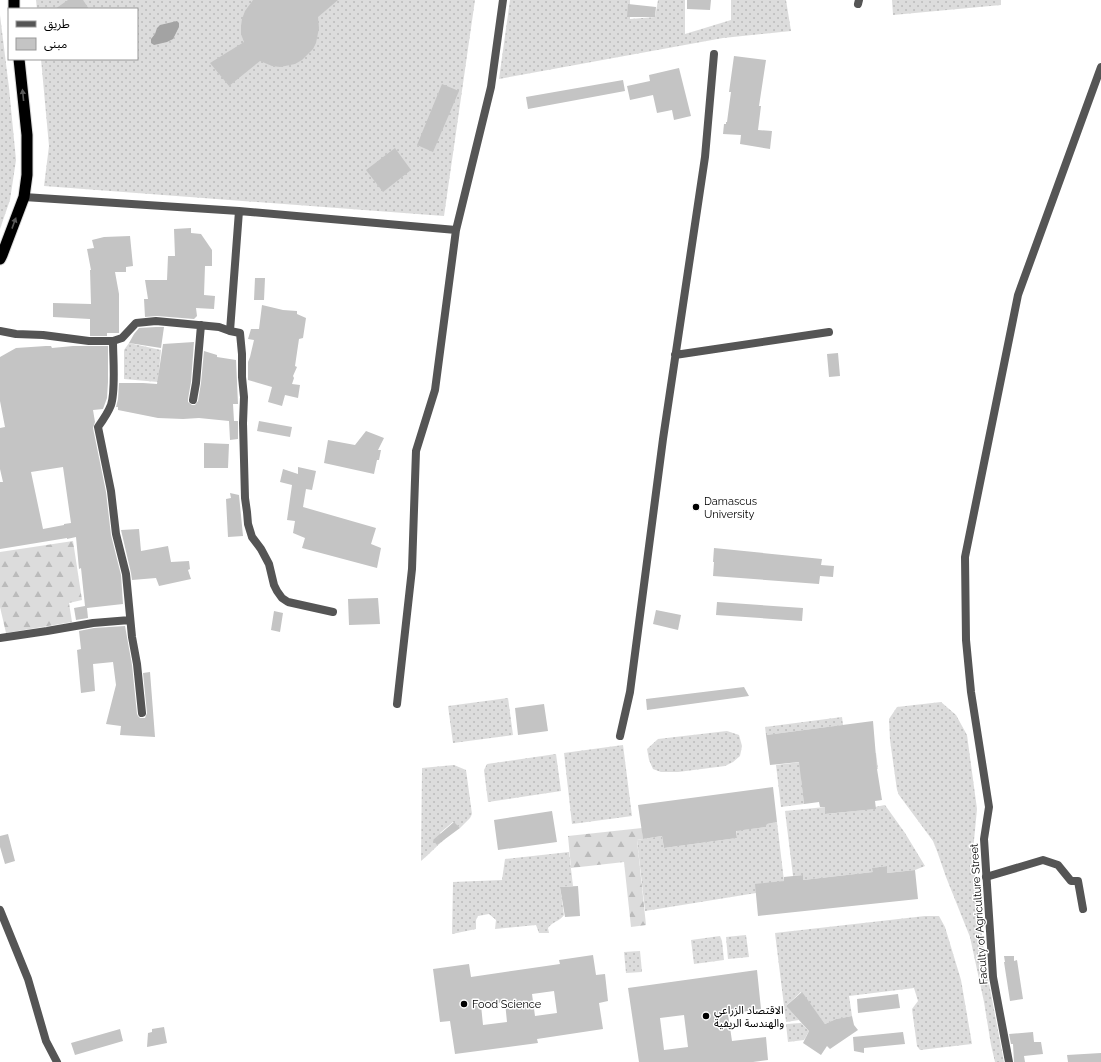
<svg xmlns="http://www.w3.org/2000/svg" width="1101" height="1062" font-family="Raleway,'Noto Sans Arabic',sans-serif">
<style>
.grass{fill:url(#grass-dots)}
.forest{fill:url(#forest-firs)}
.water{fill:#a3a3a3}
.building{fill:#c4c4c4;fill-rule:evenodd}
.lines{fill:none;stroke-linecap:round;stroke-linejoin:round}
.trunk-casing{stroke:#dbdbdb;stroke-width:13}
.minor{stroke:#555;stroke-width:8}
.tertiary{stroke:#555;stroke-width:8}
.trunk{stroke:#000;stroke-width:11}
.oneway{fill:#595959}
.poi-dot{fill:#000;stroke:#fff;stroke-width:1.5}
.labels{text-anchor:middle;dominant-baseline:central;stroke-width:3;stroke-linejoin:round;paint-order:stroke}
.poi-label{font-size:11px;fill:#000;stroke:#fff;text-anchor:start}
.street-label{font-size:11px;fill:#000;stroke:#fff}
</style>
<defs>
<pattern id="grass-dots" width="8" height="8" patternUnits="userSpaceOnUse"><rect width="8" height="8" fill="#dcdcdc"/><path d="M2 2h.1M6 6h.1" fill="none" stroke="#bbb" stroke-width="1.8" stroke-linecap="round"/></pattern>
<pattern id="forest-firs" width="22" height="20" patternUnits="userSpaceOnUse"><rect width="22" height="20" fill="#dcdcdc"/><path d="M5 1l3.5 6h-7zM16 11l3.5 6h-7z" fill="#bbb"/></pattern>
</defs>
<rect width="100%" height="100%" fill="#fff"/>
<path class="grass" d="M36,0H475L444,216L44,186L49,146L41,59H137V9H37Z
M510,0H630V19L655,17L658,0H685V34L731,20V0H786L791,31L723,38L499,79Z
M892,0H1001V5L893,15Z
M0,15L9,88L16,160L10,200L0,229Z
M129,343L161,350L158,382L124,379V350Z
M508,698L513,735L453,743L448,706Z
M941,702L956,715L967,735L977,809L973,851L977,900L987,973L1004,1062H995L991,1045L984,1002L970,937L946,877L937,851L933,841L899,795L897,790L890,740L889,719L897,707Z
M842,717L843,725L766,735L765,727Z
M727,731L739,735L742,746L740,756L733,762L725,766L678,772H661L653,769L649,760L647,749L658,739Z
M623,745L632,816L572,824L564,753Z
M876,753L878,769L801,778L804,804L781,807L776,765Z
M556,754L561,791L488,802L484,770L487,764Z
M454,765L466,770L472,814L470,818L460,828L453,822L440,833L445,839C436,846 430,854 421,861L422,768Z
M885,805L905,833L925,866L915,870L887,873L886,866L873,868V872L803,880V875L793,876L785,811L825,807L826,814L875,809V807Z
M777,822L784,881L756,893L645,911L637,840L662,836L664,848L737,838L736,828L742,827V830L766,827L767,824Z
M569,852L573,886L560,887L564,915C560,921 552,922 548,928L549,933H539L536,925L495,929L496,920L489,914L478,916L476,920V929L452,934L453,882L502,880L505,859Z
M925,916H939L945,927L961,980L972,1044L920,1050L917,1046L912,1009L918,1001L914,988L849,996L852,1016L836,1019L825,1024L801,992L786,1006L799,1020L786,1022L775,933Z
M746,935L749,957L728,959L726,937Z
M720,936L722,941L724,960L694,964L691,940Z
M640,951L642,972L626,973L624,952Z
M801,1023L809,1031L804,1040L788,1042L786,1024Z"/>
<path class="forest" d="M73,541L82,600L69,603L72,622L6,633L0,607V552Z
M642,828L643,839L637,840L646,925L631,927L624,862L571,868L568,836Z"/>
<path class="water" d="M177,21L179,23V27L173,39L167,42L154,45L151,43V39L155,34L157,28L160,25Z"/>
<path class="building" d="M68,0H83L89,9H55Z
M253,0H338L318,17L319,28L316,43L313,49L302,60L295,64L280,67L272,66L260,61L229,86L210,63L244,42L241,34V26L242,19L245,11Z
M687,0H711L710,10L687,9Z
M628,4L656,7L655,17H627Z
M734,56L766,60L759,106H761L758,130L772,131L770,149L740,144L741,135L723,134L724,124H726V122H727L731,92H729Z
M679,68L691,116L674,120L672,110L657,113L653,95L630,100L627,86L650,81L649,75Z
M623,80L625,91L528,109L526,97Z
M442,84L459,91L433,152L417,145Z
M395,148L411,170L383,192L366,170Z
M191,228V233L201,234L212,250V266H205L204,295L215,296L214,309L196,308L197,316L194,319L157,316L145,317L144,299H148L145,280H167L168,256H175L174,229Z
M130,236L133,266L126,267V272H115L119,294V333H107V336H90V319L53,317V303L91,304L90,270H91L87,249L94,248L92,240L104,237Z
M255,278H265L264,300H254Z
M262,305L283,310L297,311V314L306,318L303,338L299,339L295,366L297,367L293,376L294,378L292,384L300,385L298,398L285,395L282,406L268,402L272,387L248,380V362L250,357L254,340L248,339L251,329H259Z
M156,327H164L161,348L129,343L134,334L139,328Z
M194,342L191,382L188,399V402L192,405H195L198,401L201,383L204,351L217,355V357L236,360L238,404H233L234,421H238V439L230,440L229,421L199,418L183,419L158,418L118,410V407H116L118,399L119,383H143L157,384L163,344Z
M46,346H51L52,348L73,346H108V382L107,398L103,409L93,410L95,422L93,428L106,492L111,535L121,575L123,604L87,608L88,618L76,620L74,608L85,606L81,568L79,569L76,537L67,539V538L0,549V482H3L0,469V428L5,427L0,401V357L16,348ZM63,467L71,523L64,524V525L43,529L31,472Z
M838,353L840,376L829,377L827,354Z
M259,421L292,427L290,437L257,431Z
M366,431L384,438L378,450H381L379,460H377L374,474L324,463L328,440L355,445Z
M204,443L229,444L228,468H204Z
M298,467L316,471L312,490L306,489L303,507L376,528L371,544L381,548L377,568L302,548L305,538L293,533L295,521L287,520L292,485L280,482L283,469L298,474Z
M230,493L239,495L243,536L228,537L226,499L231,498Z
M139,529L141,551L168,546L171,562L189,561L190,569L188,570L191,579L159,586L156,578L132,580L131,573L121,530Z
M714,548L822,559L821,565L834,566L833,577L820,576L819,584L713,576L714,562H713Z
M378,598L380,624L349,625L348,599Z
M717,602L803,608L802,621L716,615Z
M656,610L681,615L678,630L653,624Z
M274,611L283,613L280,632L271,630Z
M125,626L132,665L137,714L138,716L140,718H145L147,713L143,673L150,672L155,737L120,735L121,726L106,724L116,685L113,662L93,664L95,691L81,693L77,650L81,649L79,631L94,628Z
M744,687L749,696L647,710L646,699Z
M544,704L548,731L518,735L515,708Z
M873,721L877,769L882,800L875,801L876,809L825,814V807H820L819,802L804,804L799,762L770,765L766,735Z
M773,787L777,822L767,824L766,827L736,831L737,838L664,848L662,836L643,839L638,805Z
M552,811L557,842L498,850L494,820Z
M454,822L460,828L437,845L433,840Z
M8,834L15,861L5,864L0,847V836Z
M887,866V873L915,870L918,899L758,916L755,884L784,881V877L803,875V880L873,872L872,868Z
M578,886L580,916L565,917L560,887Z
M593,955L596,975L605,974L608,1001L599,1003L603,1029L537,1039L538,1043L455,1054L450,1021L440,1022L433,969L469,964L471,977L560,964L559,960ZM554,991L557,1013L535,1016L532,994ZM505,1002L507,1022L483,1025L481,1005Z
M1004,956H1014V961L1017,960L1023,999L1010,1001L1004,962H1005Z
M757,970L761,1009L728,1014L732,1041L766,1037L768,1060L753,1062H639L628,988ZM684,1015L688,1047L664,1050L660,1018Z
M802,992L825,1024L836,1019L852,1016L854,1025L858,1030L830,1049L827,1046L821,1055L803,1043L809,1031L786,1006Z
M898,994L900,1008L858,1013L857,999Z
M164,1027L167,1043L147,1047L148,1033L152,1032V1029Z
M120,1029L123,1041L75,1055L71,1043Z
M903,1032L905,1044L864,1048V1053L854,1051L853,1037Z
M1033,1032L1034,1042H1041L1043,1054L1024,1056L1025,1062H1014L1013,1044H1011L1009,1034Z
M1101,1053V1062H1068L1067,1055Z"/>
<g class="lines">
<defs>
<path id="trunk" d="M14,0V9
M0,259L2,255L24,197L27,175V135L19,59"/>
</defs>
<use href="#trunk" class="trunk-casing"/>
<path class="minor" d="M858,4L859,0
M24,197L239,211L456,230
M0,331L16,334L43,335L89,341H113L122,338L136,323L156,321L219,327L230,331L240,333L242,354V377L244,397L243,423L245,498L247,512L248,524L252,537L261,549L269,564L274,585L277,591L282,598L288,602L333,612
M230,331L239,211
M113,341C113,358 116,390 111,405C108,413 103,420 98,427L111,491L116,534L126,574L132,637L137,664L142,713
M675,355L829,332
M193,400L196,383L201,325
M0,638L47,631L93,623L130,620
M397,704L412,569L416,451L435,390L456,230L491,87L503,0
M620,736L630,692L663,439L705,157L714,54
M986,877L1043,860L1058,865L1071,881H1078L1083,909
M0,910L28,979L46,1041L57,1062"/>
<path class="tertiary" d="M1009,1062L993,977L984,839L989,807L971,692L966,640L965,557L1018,295L1101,67"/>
<use href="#trunk" class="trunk"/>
</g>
<defs><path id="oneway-solid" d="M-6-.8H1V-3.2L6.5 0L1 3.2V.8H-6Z"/></defs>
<g class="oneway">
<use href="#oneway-solid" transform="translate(23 95) rotate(-96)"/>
<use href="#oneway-solid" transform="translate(14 223) rotate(-70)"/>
</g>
<g class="poi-dot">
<circle cx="696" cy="507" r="4"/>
<circle cx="464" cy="1004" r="4"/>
<circle cx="706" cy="1016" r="4"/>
</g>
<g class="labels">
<g class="poi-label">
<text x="704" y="501">Damascus<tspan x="704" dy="13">University</tspan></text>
<text x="472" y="1004">Food Science</text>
<text x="714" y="1010">الاقتصاد الزراعي<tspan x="714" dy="13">والهندسة الريفية</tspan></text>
</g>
<g class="street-label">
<text transform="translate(979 914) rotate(-94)">Faculty of Agriculture Street</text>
</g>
</g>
<rect x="8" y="8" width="130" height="52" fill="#ffffff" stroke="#999999"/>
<rect x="16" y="21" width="20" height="6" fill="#555555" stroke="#999999"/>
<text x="44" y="28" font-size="12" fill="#000000">طريق</text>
<rect x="16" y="38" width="20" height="12" fill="#c4c4c4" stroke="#999999"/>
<text x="44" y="48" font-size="12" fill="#000000">مبنى</text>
</svg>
